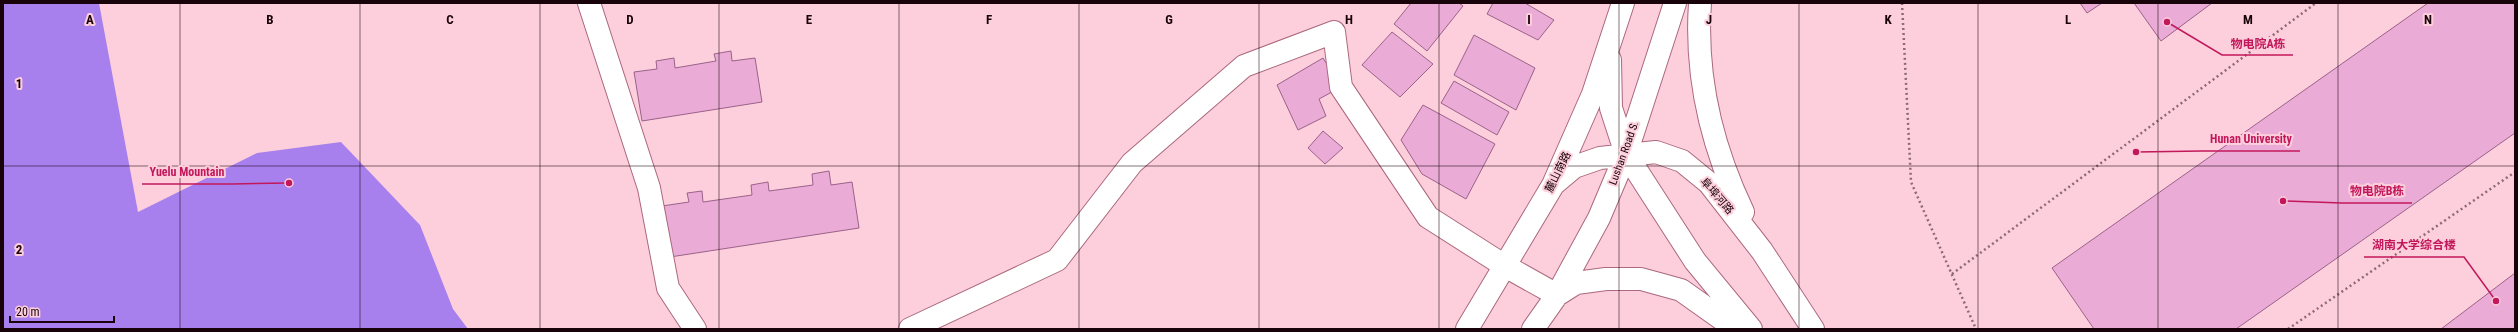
<svg xmlns="http://www.w3.org/2000/svg" width="2518" height="332" font-family="'Roboto Condensed','Noto Sans SC',sans-serif">
<style>
.forest{fill:#a880ed}
.building{fill:#eaacd6;stroke:#9b6289}
.lines{fill:none;stroke-linecap:round;stroke-linejoin:round}
.minor-casing{stroke:#ab687e;stroke-width:24}
.major-casing{stroke:#ab687e;stroke-width:24}
.path{stroke:#8d6b76;stroke-width:2.5;stroke-dasharray:2 3;stroke-linecap:butt}
.minor{stroke:#fff;stroke-width:22}
.major{stroke:#fff;stroke-width:22}
.grid{fill:none;stroke:#19030b;stroke-width:1;stroke-opacity:0.55}
.labels{text-anchor:middle;dominant-baseline:central;stroke-width:4;stroke-linejoin:round;paint-order:stroke}
.street-label{font-size:11px;fill:#19030b;stroke:#fdcfdc}
.grid-label{font-size:13px;text-anchor:middle;font-weight:bold;fill:#19030b;stroke:#fdcfdc;stroke-width:4;stroke-linejoin:round;paint-order:stroke}
.leader{fill:none;stroke:#c2185b;stroke-width:1.5}
.callout-dot{fill:#c2185b;stroke:#fdcfdc;stroke-width:1.5}
.callout-label{font-size:12px;text-anchor:middle;font-weight:bold;fill:#c2185b;stroke:#fdcfdc;stroke-width:4;stroke-linejoin:round;paint-order:stroke}
</style>
<rect width="100%" height="100%" fill="#fdcfdc"/>
<path class="forest" d="M3,3H99L138,212L257,153L341,142L420,225L453,309L468,329H3Z"/>
<path class="building" d="M1411,3H1459L1463,6L1427,51L1394,24Z
M1493,3H1525L1554,20L1538,40L1487,14Z
M2080,3H2102L2087,13Z
M2134,3H2212L2161,41Z
M2428,3H2515V133L2236,329H2094L2052,268Z
M1392,32L1433,64L1400,97L1362,65Z
M1474,35L1535,68L1516,110L1454,75Z
M731,51L732,61L755,58L762,102L642,121L634,72L657,69L656,61L674,58L675,68L716,61L714,54Z
M1323,58L1341,87L1319,99L1326,116L1298,130L1277,85Z
M1454,81L1509,112L1497,135L1441,103Z
M1423,105L1495,144L1466,199L1422,174L1401,140Z
M1323,131L1343,148L1325,164L1308,148Z
M829,171L831,185L852,182L859,228L670,257L662,206L689,202L687,193L702,191L703,202L752,195L751,185L768,182L769,191L813,185L812,174Z
M2515,273V329H2441Z"/>
<g class="lines">
<defs>
<path id="minor" d="M589,3L649,188L668,288L695,329
M910,329L1057,260L1132,163L1244,66L1334,32L1341,87L1428,217L1505,266L1557,295"/>
<path id="major" d="M1700,3C1695,75 1712,147 1743,212
M1610,60L1611,108L1626,154L1695,261L1751,329
M1555,183L1574,167L1600,158L1656,152L1682,161L1709,183L1762,251L1813,329
M1557,295L1576,283L1606,279H1641L1681,290L1736,329
M1467,329L1553,185L1593,94L1623,3
M1533,329L1557,295L1599,218L1626,154L1675,3"/>
</defs>
<use href="#minor" class="minor-casing"/>
<use href="#major" class="major-casing"/>
<path class="path" d="M1902,3L1911,182L1976,329
M1952,274L2316,3
M2288,329L2515,172"/>
<use href="#minor" class="minor"/>
<use href="#major" class="major"/>
</g>
<path class="grid" d="M180,3V329M360,3V329M540,3V329M719,3V329M899,3V329M1079,3V329M1259,3V329M1439,3V329M1619,3V329M1799,3V329M1978,3V329M2158,3V329M2338,3V329M3,166H2515"/>
<g class="labels">
<g class="street-label">
<text transform="translate(1624 153) rotate(-70)">Lushan Road S.</text>
<text transform="translate(1558 172) rotate(-64)">麓山南路</text>
<text transform="translate(1717 196) rotate(49)">阜埠河路</text>
</g>
</g>
<g class="grid-label">
<text x="90" y="24">A</text>
<text x="270" y="24">B</text>
<text x="450" y="24">C</text>
<text x="630" y="24">D</text>
<text x="809" y="24">E</text>
<text x="989" y="24">F</text>
<text x="1169" y="24">G</text>
<text x="1349" y="24">H</text>
<text x="1529" y="24">I</text>
<text x="1709" y="24">J</text>
<text x="1888" y="24">K</text>
<text x="2068" y="24">L</text>
<text x="2248" y="24">M</text>
<text x="2428" y="24">N</text>
<text x="19" y="88">1</text>
<text x="19" y="254">2</text>
</g>
<path class="leader" d="M2167 22L2222 55H2293M2136 152L2202 151H2300M289 183L232 184H142M2283 201L2342 203H2412M2496 301L2464 257H2364"/>
<g class="callout-dot">
<circle cx="2167" cy="22" r="4"/>
<circle cx="2136" cy="152" r="4"/>
<circle cx="289" cy="183" r="4"/>
<circle cx="2283" cy="201" r="4"/>
<circle cx="2496" cy="301" r="4"/>
</g>
<g class="callout-label">
<text x="2258" y="48">物电院A栋</text>
<text x="2251" y="143">Hunan University</text>
<text x="187" y="176">Yuelu Mountain</text>
<text x="2377" y="195">物电院B栋</text>
<text x="2414" y="249">湖南大学综合楼</text>
</g>
<rect width="2518" height="332" fill="none" stroke="#19030b" stroke-width="8"/>
<path d="M10 316v6h104v-6" fill="none" stroke="#19030b" stroke-width="2"/>
<text x="16" y="316" font-size="12" fill="#19030b" stroke="#fdcfdc" stroke-width="3" paint-order="stroke">20 m</text>
</svg>
